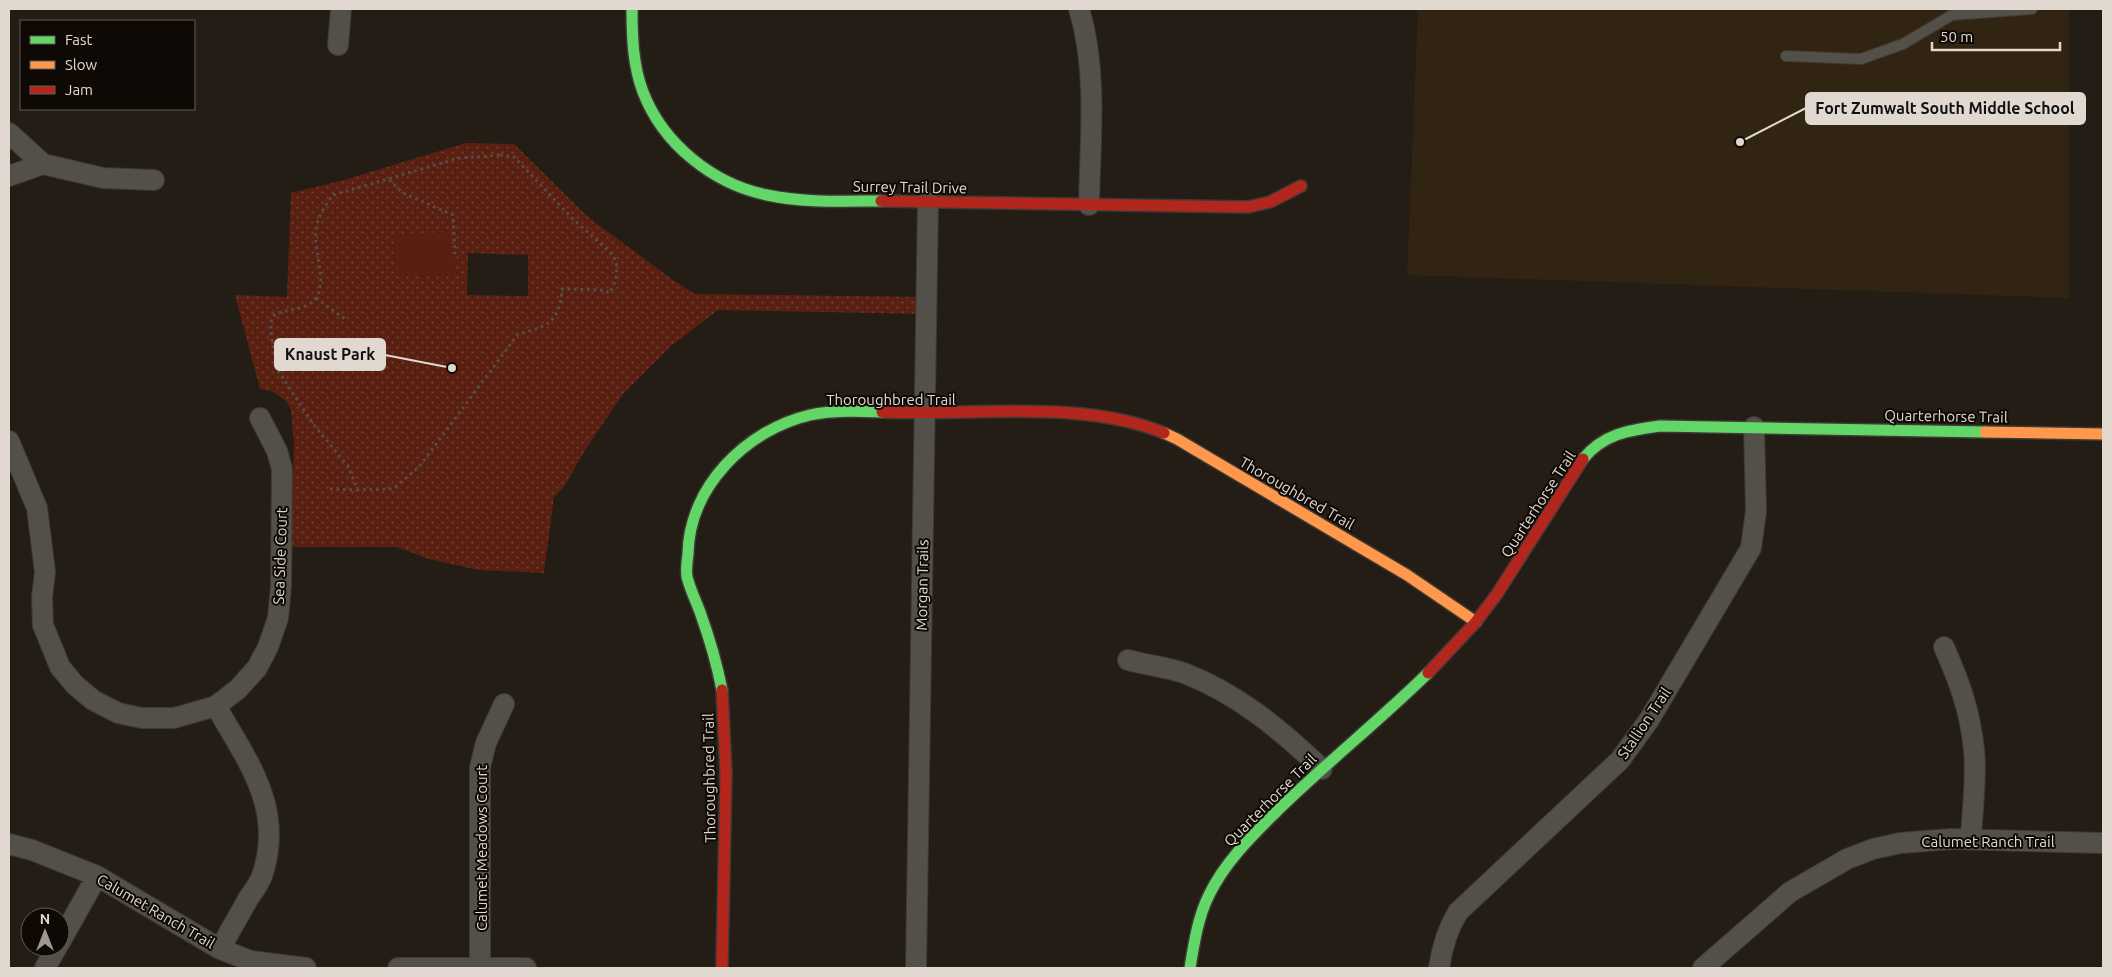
<svg xmlns="http://www.w3.org/2000/svg" width="2112" height="977" font-family="Ubuntu,sans-serif">
<style>
.built{fill:#312412}
.park{fill:url(#park-dots);fill-rule:evenodd}
.pitch{fill:#592011}
.lines{fill:none;stroke-linecap:round;stroke-linejoin:round}
.lane-casing{stroke:#3f3934;stroke-width:12}
.street-casing{stroke:#3f3934;stroke-width:22}
.fast-casing{stroke:#3f3934;stroke-width:14}
.slow-casing{stroke:#3f3934;stroke-width:14}
.jam-casing{stroke:#3f3934;stroke-width:14}
.path{stroke:#544f4a;stroke-width:3;stroke-dasharray:2.5 4;stroke-linecap:butt}
.lane{stroke:#534f49;stroke-width:10}
.street{stroke:#534f49;stroke-width:20}
.fast{stroke:#63d668;stroke-width:11}
.slow{stroke:#ff974d;stroke-width:11}
.jam{stroke:#b3261e;stroke-width:11}
.labels{text-anchor:middle;dominant-baseline:central;stroke-width:4;stroke-linejoin:round;paint-order:stroke}
.street-label{font-size:15px;fill:#e1d9d0;stroke:#0e0904}
.leader{fill:none;stroke:#e1d9d0;stroke-width:2}
.callout-dot{fill:#e1d9d0;stroke:#0e0904;stroke-width:2}
.callout{fill:#e1d9d0;stroke:#e1d9d0;stroke-width:2}
.callout-label{font-size:16px;text-anchor:middle;font-weight:bold;fill:#111}
</style>
<defs>
<pattern id="park-dots" width="8" height="8" patternUnits="userSpaceOnUse" patternTransform="scale(1.25)"><rect width="8" height="8" fill="#592011"/><path d="M2 2h.1M6 6h.1" fill="none" stroke="#714033" stroke-width="1.8" stroke-linecap="round"/></pattern>
</defs>
<rect width="100%" height="100%" fill="#231d16"/>
<path class="built" d="M1418,9H2069V298L1407,275Z"/>
<path class="park" d="M466,143L514,144L589,218L673,280L695,294L926,297V314L718,310L670,347L623,394L585,450L564,487L554,497L544,573L479,570L429,559L397,547H291L294,445L291,410L286,401L272,391L260,389L235,295L287,297L291,193L344,180ZM468,253L528,255V296L467,295Z"/>
<path class="pitch" d="M451,232L454,274L398,276L395,234Z"/>
<g class="lines">
<defs>
<path id="lane" d="M1786,56L1861,59L1903,44L1952,15L2032,9"/>
<path id="street" d="M1079,9C1098,71 1090,141 1089,205
M338,45L341,9
M9,133L43,164L103,178L154,180
M9,176L43,164
M9,441L37,508L45,572L42,597L43,625L60,667L75,685L93,700L118,713L142,718H174L216,706L238,689L257,668L268,647L278,618L281,586L282,469L277,451L260,418
M1944,647C1960,683 1970,711 1974,750C1977,776 1972,813 1971,839
M1128,660C1146,665 1167,667 1184,673C1238,694 1280,729 1322,769
M216,706C247,761 285,808 262,876C259,884 253,892 248,899C239,916 229,932 220,949
M9,844L32,850L97,876L220,949L251,961L306,968
M60,942L97,876
M480,967V767L486,743L504,704
M45,968L57,947
M398,968H526
M916,968L928,202
M1439,968C1442,947 1447,930 1458,912L1620,760L1649,720L1751,548L1756,511L1754,427
M1703,968L1790,892L1847,859L1873,849L1900,843L1951,839L2103,843"/>
<path id="fast" d="M632,9C632,37 633,66 643,92C663,144 713,184 767,195C804,203 844,201 881,201
M1583,459C1603,434 1629,430 1660,426L1985,432
M722,690C717,664 709,637 700,612C696,601 690,589 687,577C686,570 687,561 688,554C689,487 746,430 810,415C833,410 859,411 882,412
M1190,968C1194,943 1198,917 1209,895C1225,862 1251,837 1276,812C1325,764 1379,721 1428,673"/>
<path id="slow" d="M1985,432L2103,434
M1164,433L1177,439L1407,575L1476,622"/>
<path id="jam" d="M881,201L1248,207L1270,202L1301,186
M882,412C972,416 1081,399 1164,433
M1428,673L1475,623L1497,594L1583,459
M722,968L726,773L722,690"/>
</defs>
<use href="#lane" class="lane-casing"/>
<use href="#street" class="street-casing"/>
<use href="#fast" class="fast-casing"/>
<use href="#slow" class="slow-casing"/>
<use href="#jam" class="jam-casing"/>
<path class="path" d="M500,155L514,157L572,218L613,255L617,266L616,279L610,293L603,290L562,289C560,322 547,327 518,334L419,467L393,489L358,490L348,466L313,424L277,369L271,335V321L275,314C286,310 299,310 309,304C332,291 313,251 316,230C317,218 326,204 333,195L459,158Z
M389,180L403,193L453,215L455,254
M316,298L345,319
M330,489L358,490"/>
<use href="#lane" class="lane"/>
<use href="#street" class="street"/>
<use href="#fast" class="fast"/>
<use href="#slow" class="slow"/>
<use href="#jam" class="jam"/>
</g>
<g class="labels">
<g class="street-label">
<text transform="translate(910 187) rotate(1)">Surrey Trail Drive</text>
<text x="891" y="399">Thoroughbred Trail</text>
<text transform="translate(1946 416) rotate(1)">Quarterhorse Trail</text>
<text transform="translate(1297 493) rotate(30)">Thoroughbred Trail</text>
<text transform="translate(1538 504) rotate(-57)">Quarterhorse Trail</text>
<text transform="translate(280 556) rotate(-88)">Sea Side Court</text>
<text transform="translate(922 585) rotate(-89)">Morgan Trails</text>
<text transform="translate(1644 723) rotate(-56)">Stallion Trail</text>
<text transform="translate(709 778) rotate(-91)">Thoroughbred Trail</text>
<text transform="translate(1270 800) rotate(-45)">Quarterhorse Trail</text>
<text x="1988" y="841">Calumet Ranch Trail</text>
<text transform="translate(481 848) rotate(-90)">Calumet Meadows Court</text>
<text transform="translate(156 911) rotate(30)">Calumet Ranch Trail</text>
</g>
</g>
<path class="leader" d="M1740 142L1806 108M452 368L385 355"/>
<g class="callout-dot">
<circle cx="1740" cy="142" r="5"/>
<circle cx="452" cy="368" r="5"/>
</g>
<g class="callout">
<rect x="1806" y="93" width="279" height="31" rx="5"/>
<rect x="275" y="339" width="110" height="31" rx="5"/>
</g>
<g class="callout-label">
<text x="1945" y="114">Fort Zumwalt South Middle School</text>
<text x="330" y="360">Knaust Park</text>
</g>
<rect width="2112" height="977" fill="none" stroke="#e1d9d0" stroke-width="20"/>
<rect x="20" y="20" width="175" height="90" fill="#0e0904" stroke="#625c56"/>
<rect x="30" y="36" width="25" height="8" fill="#63d668" stroke="#625c56"/>
<text x="65" y="45" font-size="15" fill="#e1d9d0">Fast</text>
<rect x="30" y="61" width="25" height="8" fill="#ff974d" stroke="#625c56"/>
<text x="65" y="70" font-size="15" fill="#e1d9d0">Slow</text>
<rect x="30" y="86" width="25" height="8" fill="#b3261e" stroke="#625c56"/>
<text x="65" y="95" font-size="15" fill="#e1d9d0">Jam</text>
<g transform="translate(45 932)"><circle r="24" fill="#0e0904" stroke="#625c56"/>
<path d="M0-4L9 19L0 12L-9 19Z" fill="#9e978f"/>
<text y="-8" font-size="14" font-weight="bold" text-anchor="middle" fill="#e1d9d0">N</text>
</g>
<path d="M1932 42v8h128v-8" fill="none" stroke="#e1d9d0" stroke-width="2.5"/>
<text x="1940" y="42" font-size="15" fill="#e1d9d0" stroke="#0e0904" stroke-width="4" paint-order="stroke">50 m</text>
</svg>
